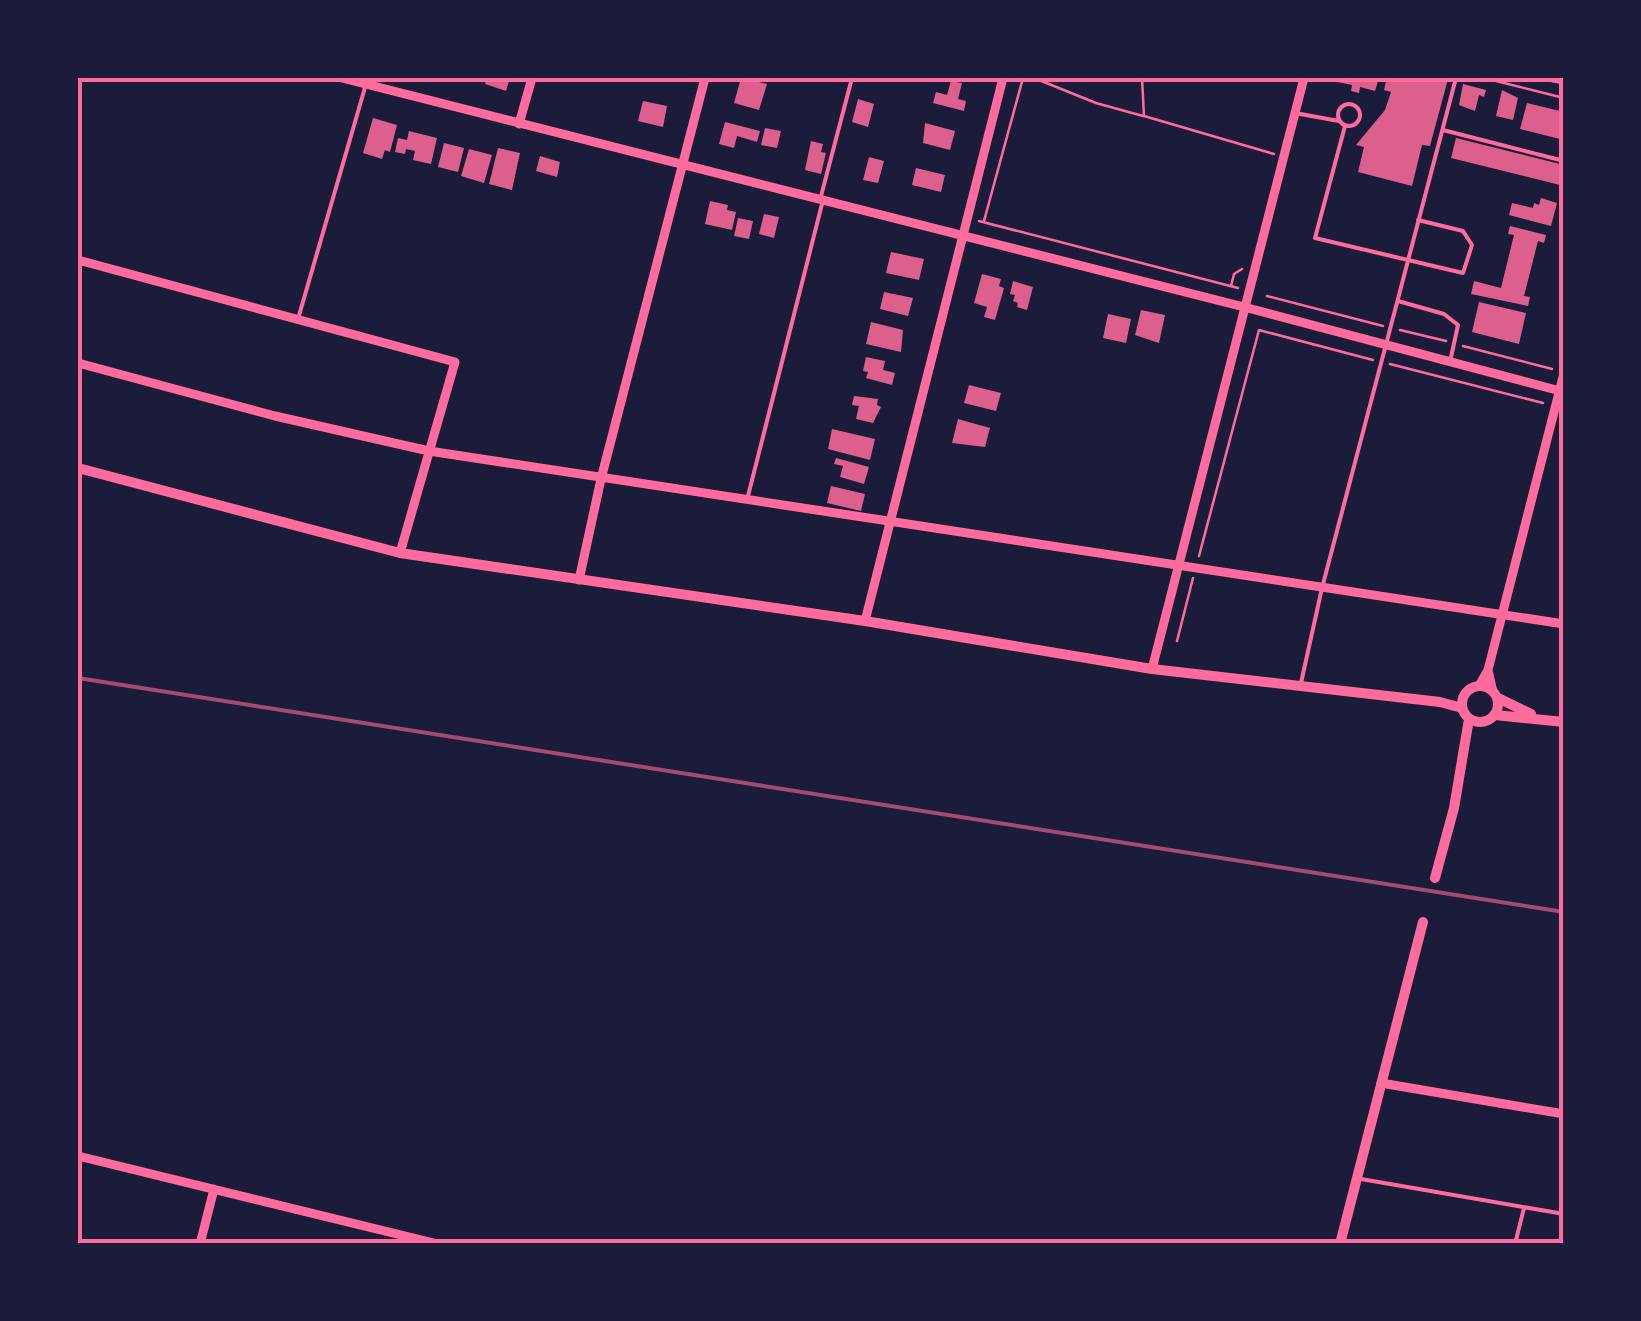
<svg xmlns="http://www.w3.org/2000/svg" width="1641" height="1321" font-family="'Libre Baskerville',serif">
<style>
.building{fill:#dd5f8e}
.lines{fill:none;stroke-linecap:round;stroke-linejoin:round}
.path{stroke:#ff6b9d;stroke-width:2.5}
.service{stroke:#ff6b9d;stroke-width:4}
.minor{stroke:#ff6b9d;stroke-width:9}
.tertiary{stroke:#ff6b9d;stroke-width:10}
.rail{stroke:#a44b75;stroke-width:4}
.neatline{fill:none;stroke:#ff6b9d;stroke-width:4}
</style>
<rect width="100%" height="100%" fill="#1b1b3a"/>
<path class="building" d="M487,78H510L506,91L485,84Z
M741,78L767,84L759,110L734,103Z
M1338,78H1379L1375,91L1360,87L1359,93L1351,91L1352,85L1337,82Z
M1379,78L1448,79L1430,146L1422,145L1412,186L1358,172L1364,147L1356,145L1385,110L1391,92L1384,90L1386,81Z
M951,81L962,83L958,99L966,101L964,111L933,103L936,92L947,95Z
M1463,84L1486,90L1484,97L1479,95L1475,111L1459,105Z
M1502,90L1518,98L1513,120L1496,116Z
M858,99L874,104L868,127L852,122Z
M643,101L667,106L663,127L638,121Z
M1527,103L1564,112V140L1520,129Z
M373,118L397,125L390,152L385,150L382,159L363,153Z
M725,122L760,131L757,142L737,136L734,148L719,144Z
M925,123L955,131L950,150L923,143Z
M765,128L781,131L777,148L761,145Z
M409,131L437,138L431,164L413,160L415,151L406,149L405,154L395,152L398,138L407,140Z
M1456,138L1564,165L1560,185L1451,158Z
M811,141L823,144L821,152L826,153L821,174L805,170Z
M444,143L464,148L458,172L438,167Z
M498,148L520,153L512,190L489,184Z
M469,149L492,155L484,183L461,176Z
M540,156L560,162L557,177L536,171Z
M869,157L884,161L878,183L863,180Z
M916,168L945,175L941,192L912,185Z
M1541,198L1557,203L1551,226L1509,215L1512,203L1533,208L1534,203L1539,205Z
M710,201L728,205L727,210L736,212L732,230L705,224Z
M764,214L779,217L774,238L759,234Z
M738,218L753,221L749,239L734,236Z
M1510,226L1546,235L1544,243L1538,241L1524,296L1530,297L1528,306L1471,294L1474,281L1501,288L1514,235L1508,234Z
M891,252L924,259L919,280L886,273Z
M982,274L1001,279L999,286L1004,288L995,320L984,317L987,307L974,303Z
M1013,281L1033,287L1027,310L1017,307L1018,303L1013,301L1015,295L1010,294Z
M884,292L913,298L908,316L880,309Z
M1479,302L1526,313L1519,344L1472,332Z
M1141,310L1165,315L1159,343L1135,335Z
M1108,314L1131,319L1126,343L1103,338Z
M871,322L903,330L901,352L866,344Z
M866,357L885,361L883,370L895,373L892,385L866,378L868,372L863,371Z
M969,385L1001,393L996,411L964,403Z
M854,396L878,399L877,405L881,407L873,423L856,419L859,406L852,405Z
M958,419L990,428L985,447L952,443Z
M832,429L875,439L870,460L828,449Z
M836,458L869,467L864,484L840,477L843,466L834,464Z
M831,486L865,494L861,511L827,503Z"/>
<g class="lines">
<path class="path" d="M1034,78L1096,103L1143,116
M1142,78L1144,116L1274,154
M1484,78L1564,98
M979,221L1238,288
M984,221L1023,78
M1231,286L1234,274L1242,269
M1267,296L1383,326
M1400,330L1446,341
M1463,346L1552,369
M1390,364L1543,403
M1199,556L1259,330L1373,360
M1177,641L1193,578"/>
<path class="service" d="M1338 115a11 11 0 1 1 22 0a11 11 0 1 1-22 0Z
M1295,113L1339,121
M1345,126L1315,238L1463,273L1472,245L1463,231L1418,220
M1443,130L1564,161
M820,200L852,78
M1398,301L1444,314L1458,325L1450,362
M298,319L366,84
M748,496L823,200
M1301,683L1322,588L1456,78
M1361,1179L1564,1214
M1515,1244L1524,1208"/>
<path class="minor" d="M342,78L1244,307L1564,392
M1553,78L1564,80
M519,124L532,78
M78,260L455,362L400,553
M78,363L275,416L429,451L1564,624
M579,580L601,479L705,78
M865,621L1003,78
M1152,669L1304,78
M1488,670L1493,692
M1479,686L1488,670L1564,373
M1381,1083L1564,1114
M78,1156L438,1244
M200,1244L214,1189"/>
<path class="tertiary" d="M78,468L400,553L865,621L1152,669L1440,702L1462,708
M1462 704a18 18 0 1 1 36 0a18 18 0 1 1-36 0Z
M1498,698L1531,714
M1495,715L1564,722
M1435,878L1454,808L1469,719
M1340,1244L1423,922"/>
<path class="rail" d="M78,678L1564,912"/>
</g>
<rect width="1641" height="1321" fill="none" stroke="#1b1b3a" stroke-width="160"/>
<rect x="80" y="80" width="1481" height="1161" class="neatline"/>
</svg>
